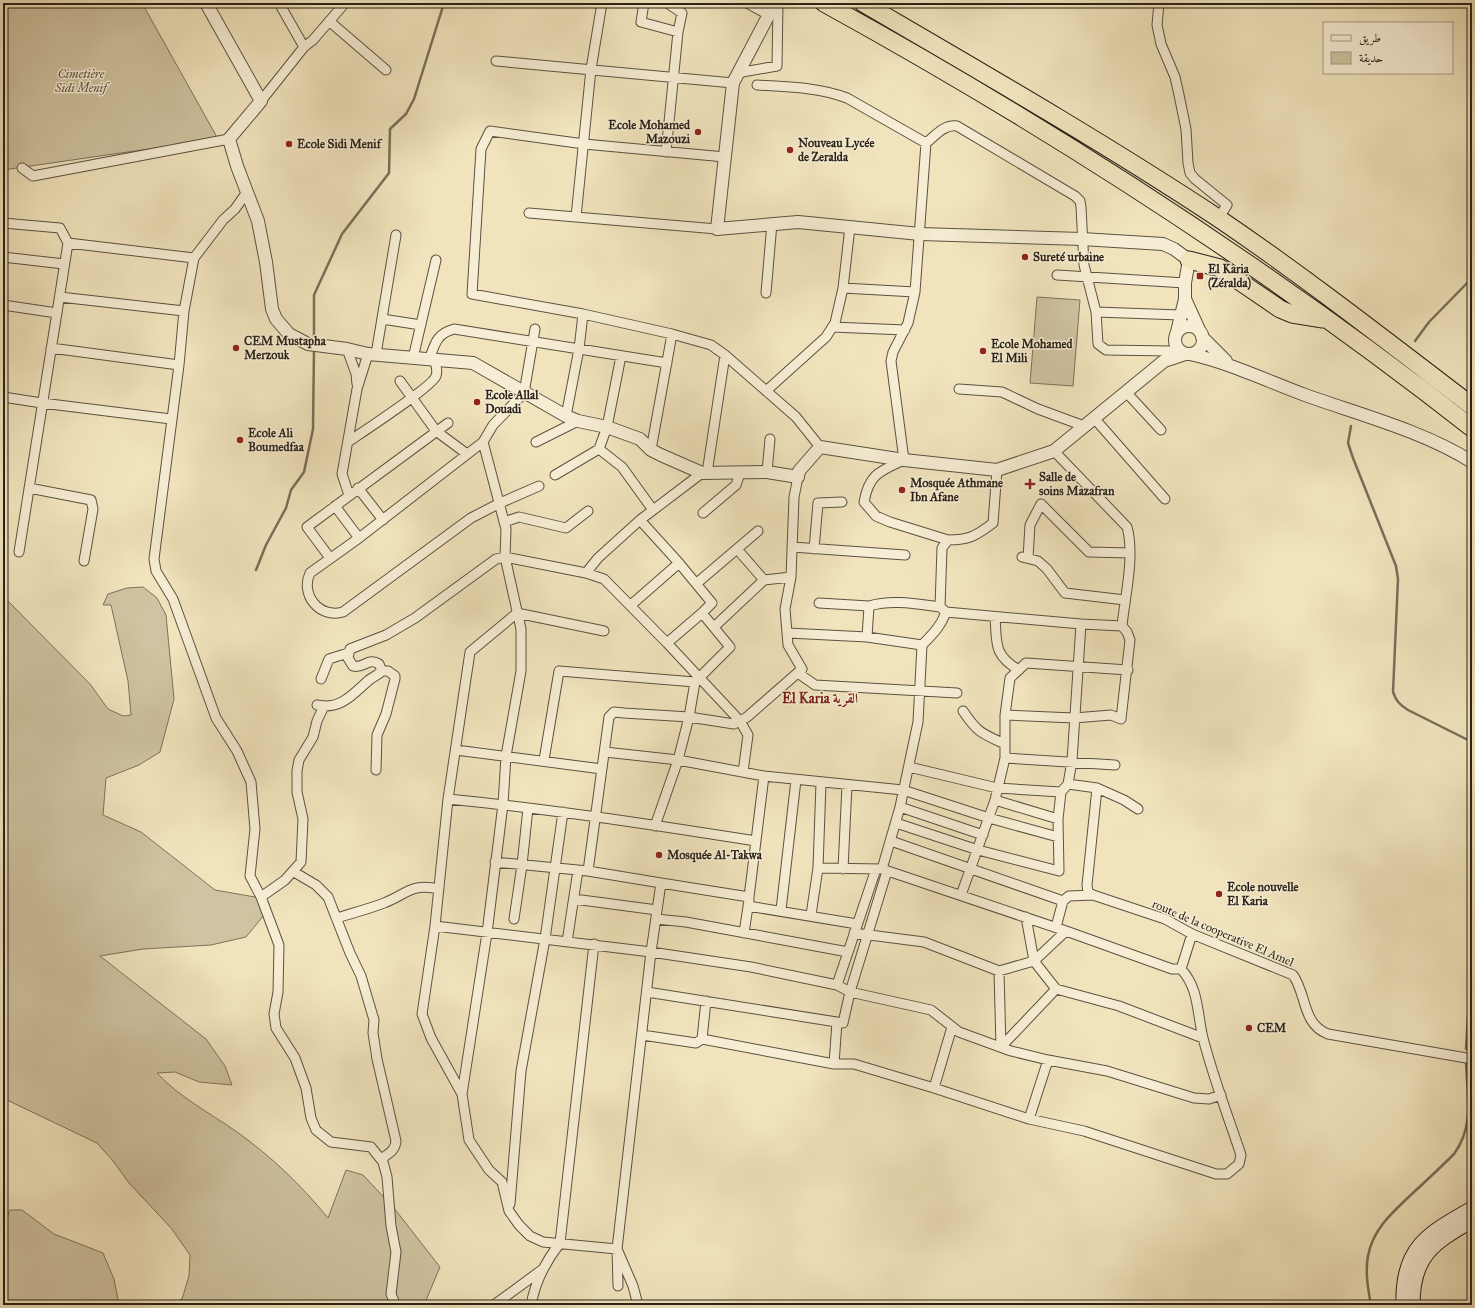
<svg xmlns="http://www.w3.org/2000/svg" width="1475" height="1308" font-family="'IM FELL Great Primer',Amiri,serif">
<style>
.green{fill:#cfc3a1;stroke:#7c725c}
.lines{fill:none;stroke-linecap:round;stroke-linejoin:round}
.stream{stroke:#786f59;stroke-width:2.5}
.minor-casing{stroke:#5b5241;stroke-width:11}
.tertiary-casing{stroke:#5b5241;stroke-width:14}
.secondary-casing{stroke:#292218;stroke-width:15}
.motorway-casing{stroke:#292218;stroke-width:19}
.minor{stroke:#f6edd4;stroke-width:9}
.tertiary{stroke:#f6edd4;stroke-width:12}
.secondary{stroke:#f6edd4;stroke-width:13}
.motorway{stroke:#f1e4bd;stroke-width:17}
.poi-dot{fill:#8f2418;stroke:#f6edd4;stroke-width:1.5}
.labels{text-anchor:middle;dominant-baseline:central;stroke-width:3;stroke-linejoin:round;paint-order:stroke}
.park-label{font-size:12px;font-style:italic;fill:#5b5241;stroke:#f6edd4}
.poi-label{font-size:12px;font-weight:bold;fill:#292218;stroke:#f6edd4;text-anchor:start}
.street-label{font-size:12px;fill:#292218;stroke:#f6edd4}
.quarter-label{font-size:14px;font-weight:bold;fill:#7a1f14;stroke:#f6edd4}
</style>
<rect width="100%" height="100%" fill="#f1e4bd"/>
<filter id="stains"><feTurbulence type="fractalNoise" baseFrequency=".005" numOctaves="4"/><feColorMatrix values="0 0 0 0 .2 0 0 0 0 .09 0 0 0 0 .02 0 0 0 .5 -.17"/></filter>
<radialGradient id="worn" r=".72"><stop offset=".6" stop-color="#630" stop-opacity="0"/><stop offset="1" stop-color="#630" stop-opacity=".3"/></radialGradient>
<path class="green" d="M3,3H142L218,139L3,170Z
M1037,297L1080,300L1073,386L1030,383Z
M143,587L157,598L166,615L174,699L160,752L139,765L106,778L103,815L141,832L215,890L255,897L269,909L246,937L211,945L143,949L100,956L206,1039L225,1066L232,1085L199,1082L175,1072L157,1073C179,1097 210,1113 237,1132C272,1157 301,1185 328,1218L346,1170L363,1175L394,1208L440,1267L424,1305H171L182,1299L189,1276L190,1255L171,1228L129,1183L113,1161L97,1143L9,1101L3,1096V596L90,684L108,709L123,716L131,715L128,681L111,605H103L108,594L127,588Z
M10,1210H22L54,1234L103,1253L114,1279L119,1305H3V1227Z"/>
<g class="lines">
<path class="stream" d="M314,341V295L342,234L389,173L390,129L406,114L414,99L444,3
M1415,341L1429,322L1472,278
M1351,426L1348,443L1353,458L1396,566L1398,579L1393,692C1396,701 1400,705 1408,710L1472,742
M256,570L266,545L286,508L291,490L304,472L313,429L314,348
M1466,1049L1472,949
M1371,1305C1368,1289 1365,1272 1368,1256C1373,1228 1394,1211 1414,1192C1427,1180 1441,1167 1454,1154C1475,1125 1467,1096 1466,1061"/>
<defs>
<path id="minor" d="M279,3L304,47
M602,3L591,69L576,217L717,229
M644,3L641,22L678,32L682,13L667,3
M747,3L767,14
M1159,3L1157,25L1161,44L1175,77L1179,95L1186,129L1188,163L1190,173L1195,179L1227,205L1218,219
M329,21L386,70
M496,61L733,83
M737,73L777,66L778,3
M757,85C787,87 818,87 847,98L926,143C935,136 944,124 957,126L1075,196L1080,201L1081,207L1084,265L1096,312L1098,344L1106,350L1170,351
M261,101L304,47L313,40L345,3
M666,152L678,32
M725,157L584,144L490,131L481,149L472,294L583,314L672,334L711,345L725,355L796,417L820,447
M22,168L33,176L229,139
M247,192L235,209L223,220L194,258L184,311L179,365L154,559L156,571L173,599L216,718L237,751L251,782L255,829L250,876L261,897L279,945L278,992L274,1014L276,1028L295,1058L306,1088L311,1118L316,1130L331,1142L371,1147L383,1162L387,1177L391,1226L396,1252L391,1294L395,1304
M529,213L576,217
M3,223L60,228L68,243L194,258
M3,257L64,264
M1057,275L1185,283
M843,288L915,292L908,323L893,352L891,361L904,460C880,471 869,474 864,502L876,516L890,522L948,540
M915,292L926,143
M766,293L772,223
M60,297L184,311
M3,305L57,313
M1096,312L1181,315
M382,319L421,325
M832,327L905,330
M51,348L179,365
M347,349L356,374L357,384
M376,354L396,235
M621,356L607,427L599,449L622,467L653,510
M413,358L436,260
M429,360C435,344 436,334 454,329L667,363
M400,381L436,431L467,454
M959,389L1002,392L1038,409L1084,426
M766,391L826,337L835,323L843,288L850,227
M1126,392L1161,430
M3,397L42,403L171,419
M566,416L579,349L583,314
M1094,418L1165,499
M348,442C361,433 433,386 436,376C438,371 436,366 435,361
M483,442L359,538L310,573C300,594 319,619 343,612L471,518L500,503L539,486
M536,442L578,421
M651,450L672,334
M1054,451L1127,527C1135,556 1125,596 1122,626L1081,624
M767,472L770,439
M707,473L725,355
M555,475L599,449
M29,488L91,500L93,509L84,561
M358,488L383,520
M349,495L342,474L357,389L368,354
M335,506L359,538
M703,513L736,485L740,473
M504,522L519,517L566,528L588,511
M792,547L905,555
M737,549L764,580L791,577
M814,549L818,503L842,502
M19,552L68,243
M1022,557L1038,561L1047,569L1065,593L1125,600
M330,558L307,527L448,423
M1028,558L1030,525L1041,504L1089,552L1130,553
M679,563L712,603L702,613
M586,573L598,558L640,520L702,473
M697,583L758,531
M819,603L869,606L867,637
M631,605L679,563L640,520
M869,606C892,599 917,604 940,607
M995,617C997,643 993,655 1019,670
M714,627L764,580
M604,631L517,613L470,652L448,799L435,926L422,1014L431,1038L462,1094L469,1140L489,1170L502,1182L509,1211L519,1225L530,1236L543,1242L617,1249L633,1286L638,1305
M788,633L867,637L922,645
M667,643L702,613L730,647L695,682L689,717L678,760L764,776L903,790L989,818L1058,837
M798,673L815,685L957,693
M321,679L329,659L348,653
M317,705C341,710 353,694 369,680C373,677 378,675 382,671L379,664C368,657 364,669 353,666L348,658L350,649L386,635L415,618L496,559L505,557L586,573L604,579L667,643L740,721L748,735L743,772
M963,711C977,732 982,734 1005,744
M1005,715L1074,718L1111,715L1121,719L1130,640L1127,632L1122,626
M456,750L602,769
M605,752L678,760L655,826
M1005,758L1115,765
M544,760L559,671L695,682
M909,767L997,788L1061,792
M376,770L377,735L386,714L395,679V676L388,671H382
M1068,784L1097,788L1087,885L1088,892L1093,895L1165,919L1192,934L1293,975C1307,995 1302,1024 1328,1034L1472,1059
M1097,788L1124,800L1138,809
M448,799C551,809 654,825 756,841
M995,800L1058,819
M900,807L983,835
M896,823L978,850L1059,871L1058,819L1061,792L1068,784L1072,761L1081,624L946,612
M891,841L1063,901L1069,896L1093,895
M495,862L588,871
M818,868L882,869L1066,931
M843,869L847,785
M882,869L900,807L918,722L922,645C933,634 941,626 946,612L940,607L942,548L948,540C969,540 976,536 993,523L997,470
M294,872L316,885L328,897L350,953L361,976L374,1020L373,1033L377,1059L396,1141C395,1151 389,1153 381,1159
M661,883L749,897L764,776
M961,895L995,800L1005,758V715L1010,678L1026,663L1128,670
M261,897L285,880L301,862L303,819L297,792V771L299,760L313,737L317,721L324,706
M574,899L657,910
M748,906L857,924
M781,910L796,780
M811,915L818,868L821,783
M1026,917L1034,961
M337,918C352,913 369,909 384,903C407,894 411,883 439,889
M514,919L522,865L528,808
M656,919L686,922L848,952
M435,926L651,952L751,967L837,985L850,992L931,1010L959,1032L1011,1051L1048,1060L1107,1071L1194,1098L1209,1099L1221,1095
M1056,927L1063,901
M744,933L749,900
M854,933L924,942L999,971L1034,961L1056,989L1119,1006L1203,1038
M567,942L578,870
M1034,961L1066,931L1172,969H1181
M999,971L1001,1047
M837,985L876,869
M647,992L843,1023L850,992L887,871
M706,1001L702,1039L834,1064H854L934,1088
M952,1027L934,1088L1029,1119L1084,1131L1216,1174H1227L1239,1164L1241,1155C1228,1116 1213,1077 1203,1038C1197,1013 1199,988 1181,969L1192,934
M642,1035L696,1043L702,1039
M1001,1047L1056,989
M834,1064L837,1022
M462,1094L487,933L503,804L506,756L521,671V629L505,557L506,529L483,442L493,425L524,393L535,329
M1029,1119L1048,1060
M510,1204L521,1071L545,939L563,812
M618,1286L617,1249L651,952L661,883L588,871L609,717L614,712L624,713L689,717L734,724L747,717L802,669L788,645L785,609L791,577L794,497L798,477
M494,1305L543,1269
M531,1305C535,1283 546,1261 560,1243L594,944"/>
<path id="tertiary" d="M206,3L261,101L229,139L237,166L258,221L266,262L272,309L276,319L289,334L308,344L347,349L368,354L473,363L566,416L578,421L607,427L640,439L651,450L661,455L702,473L767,472L798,477L799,471L820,447L904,460L997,470L1054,451L1164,361L1185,354
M775,3L733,83L717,229L798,222L920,234L1082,239L1163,244L1174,249L1189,260L1185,283V299L1177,332
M1185,299L1200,332
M1175 340a14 14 0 1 1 28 0a14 14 0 1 1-28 0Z
M1202,337L1226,361
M1190,354C1230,363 1267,381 1305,395C1358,414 1426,432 1472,462"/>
<path id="secondary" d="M1403,1305C1401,1248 1426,1234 1472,1208
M1413,1305C1413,1256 1433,1244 1472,1221"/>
<path id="motorway" d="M824,3C1051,128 1268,268 1472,428
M863,3C983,73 1103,142 1218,218C1305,277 1388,342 1472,406
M1189,260L1220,268L1280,309L1292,314L1323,319"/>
</defs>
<use href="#minor" class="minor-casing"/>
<use href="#tertiary" class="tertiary-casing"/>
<use href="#secondary" class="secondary-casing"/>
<use href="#motorway" class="motorway-casing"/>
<use href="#minor" class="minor"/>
<use href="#tertiary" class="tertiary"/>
<use href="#secondary" class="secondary"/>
<use href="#motorway" class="motorway"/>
</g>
<g class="poi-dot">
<circle cx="698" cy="132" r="4"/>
<circle cx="289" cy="144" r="4"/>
<circle cx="790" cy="150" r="4"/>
<circle cx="1025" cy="257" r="4"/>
<rect x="1196" y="272" width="8" height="8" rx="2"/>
<circle cx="236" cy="348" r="4"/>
<circle cx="983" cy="351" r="4"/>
<circle cx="477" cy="402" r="4"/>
<circle cx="240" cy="440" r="4"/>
<path d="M1028 478h4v4h4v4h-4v4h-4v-4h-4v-4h4z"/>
<circle cx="902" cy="490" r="4"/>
<circle cx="659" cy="855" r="4"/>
<circle cx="1219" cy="894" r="4"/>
<circle cx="1249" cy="1028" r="4"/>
</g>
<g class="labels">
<g class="park-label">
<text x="81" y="74">Cimetière<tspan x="81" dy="14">Sidi Menif</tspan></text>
</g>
<g class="poi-label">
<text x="690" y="125" text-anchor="end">Ecole Mohamed<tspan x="690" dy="14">Mazouzi</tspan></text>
<text x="798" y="143">Nouveau Lycée<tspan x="798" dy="14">de Zeralda</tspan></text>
<text x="297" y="144">Ecole Sidi Menif</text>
<text x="1033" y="257">Sureté urbaine</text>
<text x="1208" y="269">El Karia<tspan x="1208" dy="14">(Zéralda)</tspan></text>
<text x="244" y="341">CEM Mustapha<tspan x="244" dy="14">Merzouk</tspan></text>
<text x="991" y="344">Ecole Mohamed<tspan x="991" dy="14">El Mili</tspan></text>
<text x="485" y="395">Ecole Allal<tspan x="485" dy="14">Douadi</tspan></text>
<text x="248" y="433">Ecole Ali<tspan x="248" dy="14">Boumedfaa</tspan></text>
<text x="1039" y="477">Salle de<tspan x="1039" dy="14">soins Mazafran</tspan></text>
<text x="910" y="483">Mosquée Athmane<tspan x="910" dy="14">Ibn Afane</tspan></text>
<text x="667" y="855">Mosquée Al-Takwa</text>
<text x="1227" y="887">Ecole nouvelle<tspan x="1227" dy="14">El Karia</tspan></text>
<text x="1257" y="1028">CEM</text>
</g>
<g class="street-label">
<text transform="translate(1223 933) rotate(23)">route de la cooperative El Amel</text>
</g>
<g class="quarter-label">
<text x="820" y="698">El Karia القرية</text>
</g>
</g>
<rect width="1475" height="1308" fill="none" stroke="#f1e4bd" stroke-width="16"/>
<rect x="4" y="4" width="1467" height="1300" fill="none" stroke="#292218" stroke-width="2"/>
<rect x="8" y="8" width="1459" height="1292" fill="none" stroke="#292218"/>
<rect x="1323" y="22" width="130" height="52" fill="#f6edd4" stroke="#a49c89"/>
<rect x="1331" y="35" width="20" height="6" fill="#f6edd4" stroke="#a49c89"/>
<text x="1359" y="42" font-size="12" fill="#292218">طريق</text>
<rect x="1331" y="52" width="20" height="12" fill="#cfc3a1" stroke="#a49c89"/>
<text x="1359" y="62" font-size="12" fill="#292218">حديقة</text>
<rect width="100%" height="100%" filter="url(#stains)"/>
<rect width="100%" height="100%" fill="url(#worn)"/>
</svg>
